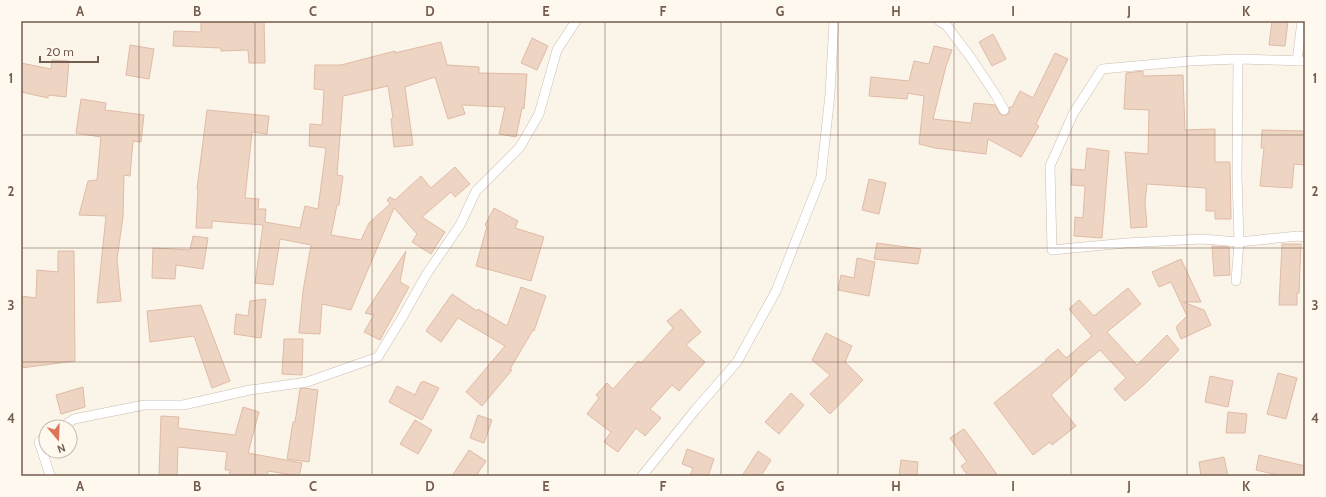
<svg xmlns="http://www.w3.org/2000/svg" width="1326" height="497" font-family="Cabin,sans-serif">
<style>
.building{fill:#eed4c3;stroke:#e0bba5}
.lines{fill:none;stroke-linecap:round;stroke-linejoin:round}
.service-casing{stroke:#ccbcb0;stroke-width:10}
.service{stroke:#fff;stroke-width:9}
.grid{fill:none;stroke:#745c4e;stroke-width:1;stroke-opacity:0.55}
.neatline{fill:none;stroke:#745c4e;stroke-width:1.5}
.grid-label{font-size:13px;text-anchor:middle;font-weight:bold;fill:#745c4e}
</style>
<rect width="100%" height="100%" fill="#fbf4e9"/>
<path class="building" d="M201,21H264L265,63H249L248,50L221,51V48L173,46L174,31L201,32Z
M1272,21H1288L1285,46L1269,45Z
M993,34L1006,59L992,66L979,42Z
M532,38L548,46L537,70L521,63Z
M441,42L447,65L479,67V73L527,74L524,109L522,108L516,137L499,134L505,107L462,105L465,114L448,119L435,77L405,87L413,145L394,147L391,119L393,118L388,86L343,96L337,175L343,176L339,205H337L331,235L361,240L369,223L390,204L387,200L390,197L395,200L421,176L431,188L455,167L470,184L455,197L451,192L422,217L445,232L431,254L412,242L417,234L394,208L351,310L322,304L320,334L299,333L303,291L311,245L280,239L273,285L255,283L263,225L212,221V228H196L198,189H197L207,110L269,116L267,134L252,132L245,198L259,199L258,209H266L265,222L300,228L305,206L318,209L326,148L309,146L310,124L322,125L324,90L314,89L315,65H341L395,51V53Z
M130,45L154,49L149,79L126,75Z
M934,46L952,50L946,66L933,119L971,123L974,103L995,105L1001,115H1006L1009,113V107H1012L1020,91L1033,98L1055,53L1068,59L1036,124L1039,126L1021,157L988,139L986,154L935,148L919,144L924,96L908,93L907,99L869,96L871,77L909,81L914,61L929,64Z
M52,60L69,61L66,97L48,95V98L21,92V63L51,69Z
M1143,71V76L1183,75L1185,130L1215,129V162H1230L1231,219H1215V211H1206V188L1147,184L1145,202L1147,227L1131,228L1125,152L1148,154L1149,110L1124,109L1126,73Z
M81,99L106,103L105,110L144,115L141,142L133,141L130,176L124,175L123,217L117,259L121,301L97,303L106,216L79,215L88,181L97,180L101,137L76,133Z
M1262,130L1305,131V165L1294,164L1292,188L1260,186L1264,148H1261Z
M1087,148L1109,151L1102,238L1074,236L1075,217L1083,218L1085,186L1071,185L1072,169L1085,170Z
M869,179L886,183L879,214L862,210Z
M494,208L518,221L515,228L544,237L531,281L476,266L487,226L485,225Z
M193,236L208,238L203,269L176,265L175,279L152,278L153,248L190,250Z
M877,243L921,249L918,264L874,259Z
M1282,244H1301L1299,293H1297V305H1279Z
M1212,246L1229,247L1230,275L1214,276Z
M58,251H74L75,361L21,368V296L36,298L37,270L58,272Z
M406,251L400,282L409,287L380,340L364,332L374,315L365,313Z
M857,258L875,262L869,296L838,290L841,275L854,278Z
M1181,259L1201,302H1183L1204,310L1211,325L1181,339L1176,327L1187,316L1171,282L1159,287L1152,272Z
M521,287L546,296L534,331L533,330L510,369L512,370L482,406L466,392L505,346L458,318L441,342L426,331L452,294L477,311L478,309L507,326Z
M1128,288L1141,304L1107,332L1137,365L1167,335L1179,350L1145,384L1125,401L1114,389L1126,378L1100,350L1076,370L1077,371L1051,395L1076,426L1052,445L1050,442L1033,455L994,403L1046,361L1045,360L1058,349L1066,358L1092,336L1069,309L1079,300L1094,316Z
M266,299L261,338L234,334L236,314L248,316L250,301Z
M201,305L230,381L212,388L194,336L150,342L147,311Z
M681,309L701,332L686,345L705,362L679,391L672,385L650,409L661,418L645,436L636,428L618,452L604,442L611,432L587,414L599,398L596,395L607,383L613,389L638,361L641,363L673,328L667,321Z
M826,333L852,346L845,362L863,380L830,414L810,394L830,375L812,360Z
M284,339H303L302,375L282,374Z
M1278,373L1297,378L1286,419L1267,414Z
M1210,376L1233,381L1228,407L1205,402Z
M423,381L439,388L422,420L389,402L397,386L415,395L421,382L422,383Z
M83,387L85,407L61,414L56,395Z
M304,388L318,390L309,462L287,459L293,422H295L300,389Z
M791,393L804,405L779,434L765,422Z
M243,407L259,412L248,453L302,463L299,476L268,471L267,476H229L230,470H225L227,452L178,447L177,476H159L161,416L179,417L178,428L235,435Z
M1228,412L1247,414L1245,433H1226Z
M478,415L492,420L484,443L470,438Z
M415,420L432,430L418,454L400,444Z
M964,429L976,445L998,476H968L961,466L967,462L950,438Z
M687,449L714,459L708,476H690L693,468L682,464Z
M469,450L486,461L476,476H452Z
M758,451L771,460L761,476H742Z
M1259,455L1305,466V476H1282L1256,470Z
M1224,457L1228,476H1201L1199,462Z
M901,460L918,462L917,476H899Z"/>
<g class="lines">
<defs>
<path id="service" d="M939,21L947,26L971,58L997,97L1004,110
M1297,61L1302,21
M1305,61L1238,59L1190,61L1102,69L1073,114L1050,166L1052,250L1126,243L1202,239L1239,242L1298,236L1305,237
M1236,281L1239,242L1237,176L1238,59
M62,427L74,419L144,405H183L250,390L307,382L378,357L403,316L426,275L460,225L476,191L520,147L539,114L557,50L576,21
M46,438L39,442L50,475L51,476
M642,476L696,409L737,362L776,291L821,177L830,94L834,21"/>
</defs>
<use href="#service" class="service-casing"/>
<use href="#service" class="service"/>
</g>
<path class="grid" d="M139,21V476M255,21V476M372,21V476M488,21V476M605,21V476M721,21V476M838,21V476M954,21V476M1071,21V476M1187,21V476M21,135H1305M21,248H1305M21,362H1305"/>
<rect width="1326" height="497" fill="none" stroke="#fef8ef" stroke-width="44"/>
<g transform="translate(58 439) rotate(161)"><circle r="19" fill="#fef8ef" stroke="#c7baaf"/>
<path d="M0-3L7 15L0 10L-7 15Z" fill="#db7659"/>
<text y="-6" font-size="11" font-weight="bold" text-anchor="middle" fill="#745c4e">N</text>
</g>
<path d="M40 56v6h58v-6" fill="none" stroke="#745c4e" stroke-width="2"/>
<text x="46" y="56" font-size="12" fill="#745c4e" stroke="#fef8ef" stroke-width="3" paint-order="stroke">20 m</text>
<rect x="22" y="22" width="1282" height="453" class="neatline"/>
<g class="grid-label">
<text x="80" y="16">A</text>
<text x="197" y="16">B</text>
<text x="313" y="16">C</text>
<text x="430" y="16">D</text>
<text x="546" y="16">E</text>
<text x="663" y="16">F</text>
<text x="780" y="16">G</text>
<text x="896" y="16">H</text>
<text x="1013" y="16">I</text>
<text x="1129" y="16">J</text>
<text x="1246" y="16">K</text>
<text x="11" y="83">1</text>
<text x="1315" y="83">1</text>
<text x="11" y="196">2</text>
<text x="1315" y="196">2</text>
<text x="11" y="310">3</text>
<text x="1315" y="310">3</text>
<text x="11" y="423">4</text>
<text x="1315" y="423">4</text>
<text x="80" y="491">A</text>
<text x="197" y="491">B</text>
<text x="313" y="491">C</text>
<text x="430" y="491">D</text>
<text x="546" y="491">E</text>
<text x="663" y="491">F</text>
<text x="780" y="491">G</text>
<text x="896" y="491">H</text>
<text x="1013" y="491">I</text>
<text x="1129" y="491">J</text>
<text x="1246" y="491">K</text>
</g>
</svg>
